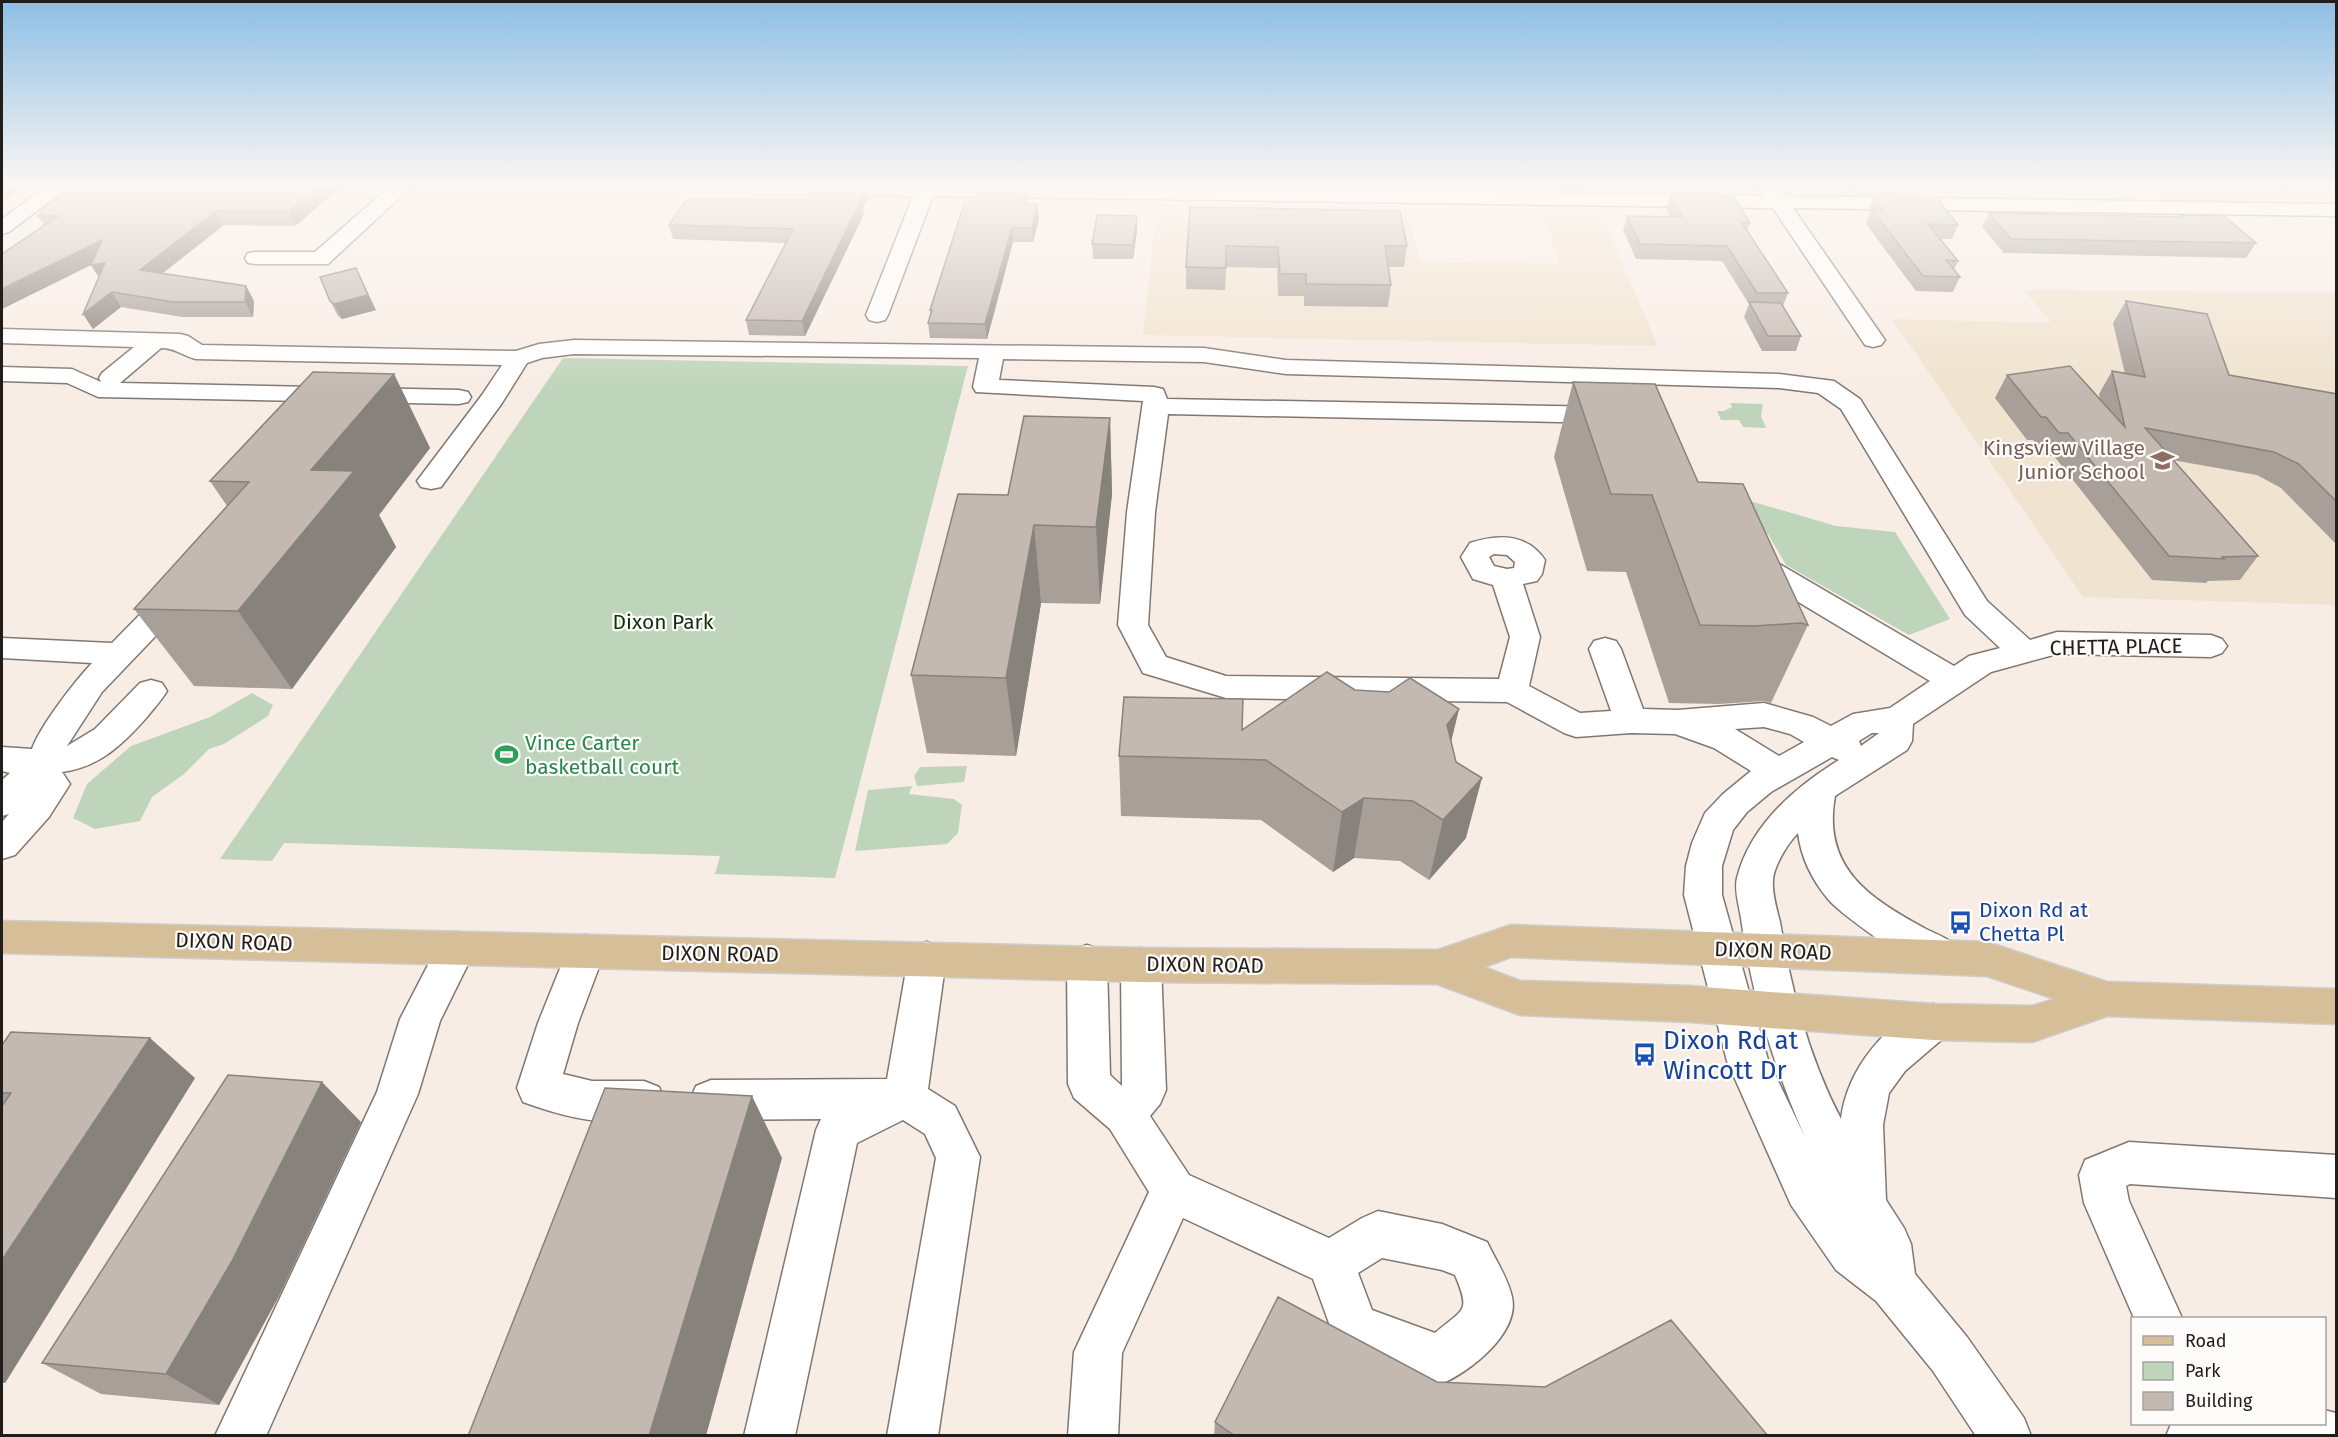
<svg xmlns="http://www.w3.org/2000/svg" width="2338" height="1437" font-family="'Fira Sans',sans-serif">
<style>
.education{fill:#f0e3cf}
.green{fill:#bfd5bb}
.lines{fill:none;stroke-linecap:round;stroke-linejoin:round}
.minor-casing{stroke:#817771;stroke-width:3}
.major-casing{stroke:#cecdcd;stroke-width:3}
.minor{fill:#fff;fill-rule:evenodd}
.major{fill:#d6be98;fill-rule:evenodd}
.wall{fill:#a89f98}
.shaded-wall{fill:#88827c}
.building{fill:#c3b9b1;stroke:#88827c;stroke-width:1.5}
.labels{text-anchor:middle;dominant-baseline:central;stroke-width:4.5;stroke-linejoin:round;paint-order:stroke}
.education-label{font-size:21px;fill:#785e54;stroke:#fefcfa;text-anchor:end}
.park-label{font-size:21px;fill:#0f3209;stroke:#fefcfa}
.street-label{font-size:21px;fill:#211d1b;stroke:#fefcfa}
.leisure-label{font-size:21px;fill:#27864d;stroke:#fefcfa;text-anchor:start}
.transit-label{font-size:21px;fill:#164399;stroke:#fefcfa;text-anchor:start}
.near-transit-label{font-size:26px;fill:#164399;stroke:#fefcfa;text-anchor:start}
</style>
<rect width="100%" height="100%" fill="#f8ede5"/>
<path class="education" d="M1157,203L1408,207L1419,261L1560,264L1542,211L1600,212L1658,346L1143,335Z
M2024,290L2336,292V605L2083,597L1892,319L2051,323Z"/>
<path class="green" d="M563,358L968,366L835,878L715,874L720,856L284,843L272,861L220,859Z
M1730,403L1763,404L1761,416L1766,428L1743,427L1739,420H1721L1717,411H1724L1732,407Z
M1733,496L1836,526L1895,532L1950,619L1909,635L1786,565L1768,534L1738,528Z
M252,693L273,705L268,716L224,744L209,749L184,774L152,797L140,821L95,829L73,818L87,784L131,746L210,717Z
M967,766L964,782L917,786L914,776L920,767Z
M912,786L909,794L954,799L962,805L958,833L947,844L855,851L868,790Z"/>
<g class="lines">
<defs>
<path id="minor" d="M44,188H67L9,232L2,234V219Z
M388,188H410L328,264H256L248,263L245,258L248,253L256,252H315Z
M747,188H1204L1764,196L1759,188H1779L1785,196L2336,204V216L1793,208L1885,340L1881,345L1873,347L1865,345L1773,208L933,196L888,315L885,320L877,322L869,320L866,315L913,196L757,194L750,192Z
M2,329L180,334L188,336L202,345L516,351L539,344L574,340L1204,348L1286,360L1779,374L1834,381L1860,399L1987,601L2030,640L2057,632L2211,635L2222,639L2227,646L2222,653L2211,657L2057,654L1991,672L1913,724L1912,741L1907,750L1835,796C1822,868 1869,898 1926,929C1942,937 1957,941 1965,958L1960,970C1956,971 1951,974 1947,974C1926,976 1842,916 1828,899C1812,880 1801,857 1798,833C1788,843 1773,867 1773,881C1772,894 1777,910 1780,922C1791,990 1809,1058 1841,1119C1847,1069 1886,1021 1933,1004L1947,1009L1953,1022L1947,1035L1905,1071L1889,1093L1883,1125L1886,1200L1904,1228L1911,1244L1915,1274L1967,1337L2024,1418L2031,1436H1976L1933,1371L1876,1301L1836,1270L1791,1205L1727,1061L1684,895L1686,866L1692,843L1705,813L1723,794L1751,771L1714,748L1675,734L1631,733L1576,737L1564,733L1507,702L1226,698L1143,673L1118,625L1127,512L1143,401L976,392L973,387L979,358L574,354L542,358L527,363L502,403L441,487L431,489L421,487L417,481L482,395L502,365L196,359C183,356 176,348 161,348L120,383L459,390L468,392L471,397L468,402L459,404L98,397L67,383L2,381V367L72,369L101,382L99,378L102,373L134,347L2,343ZM1003,359L1204,362L1286,374L1779,388L1818,393L1841,409L1965,615L2000,648L1969,656L1954,666L1762,554L1752,552L1742,554L1737,561L1742,568L1930,681L1890,708L1853,714L1831,726L1813,717L1764,703L1678,710L1643,709L1621,649L1616,641L1605,638L1594,641L1589,649L1611,711L1580,713L1529,686L1540,637L1523,584L1537,581L1542,574L1545,560C1527,533 1498,534 1470,543L1461,557L1473,579L1493,585L1510,637L1499,679L1226,676L1166,657L1148,625L1155,512L1168,414L1608,423L1617,420L1621,415L1617,410L1608,407L1167,399L1163,389L1154,387L999,380ZM1494,554L1507,555L1515,562L1514,568L1507,569L1494,566L1489,557ZM1764,727L1790,734L1804,742L1779,756L1735,729ZM1872,733H1879L1861,746L1859,741ZM1832,757L1839,760C1795,787 1750,826 1737,878C1734,889 1739,906 1741,918C1752,997 1773,1064 1805,1137L1768,1060L1722,895V866L1733,830L1747,812L1771,792Z
M178,584L189,587L193,594L189,601L102,692L67,746L95,729L140,683L151,680L162,683L167,691C161,701 154,708 147,717C123,744 100,767 62,772L70,784L49,817L15,855L2,859V822L9,814L2,816V780L10,773L2,771V747L32,749C40,726 75,681 92,663L2,658V638L112,643L167,587Z
M457,932L471,936L476,948L440,1021L418,1094L266,1436H215L377,1092L400,1019L443,936Z
M586,935L600,939L605,951L578,1023L563,1074L592,1081H644L659,1087L665,1101L659,1115C617,1131 564,1117 523,1102L517,1088L538,1023L567,951L572,939Z
M927,942L941,947L946,959L928,1089L955,1106L980,1157L938,1436H887L936,1158L925,1134L903,1120L857,1143L795,1436H744L816,1130L821,1119L711,1120L696,1114L690,1100L696,1086L711,1080L887,1079L908,959L913,947Z
M1087,945L1101,950L1107,962L1110,1075L1122,1086L1121,965L1127,953L1141,948L1155,953L1161,965L1166,1090L1160,1104L1150,1116L1189,1175L1329,1238L1362,1218L1378,1211L1442,1224L1487,1242C1495,1259 1508,1278 1512,1297C1520,1333 1470,1372 1441,1384L1337,1345L1313,1279L1183,1218L1122,1353L1118,1436H1068L1074,1352L1149,1192L1110,1129L1074,1098L1068,1084L1067,962L1073,950ZM1382,1258L1442,1270L1455,1275C1471,1313 1464,1308 1435,1333L1372,1310L1358,1273Z
M2129,1142L2336,1155V1198L2130,1184L2126,1186L2129,1201L2182,1318H2134L2084,1203L2079,1175L2085,1160Z
M2324,1410L2336,1413V1436H2166L2171,1424H2324Z"/>
<path id="major" d="M2,921L1141,948L1438,950L1511,925L1987,942L2107,982L2336,989V1024L2107,1016L2032,1042L1933,1040L1690,1022L1520,1015L1437,984L1141,982L2,953ZM1511,957L1987,976L2055,999L2032,1006L1933,1004L1690,986L1520,981L1484,967Z"/>
</defs>
<use href="#minor" class="minor-casing"/>
<use href="#major" class="major-casing"/>
<use href="#minor" class="minor"/>
<use href="#major" class="major"/>
</g>
<path class="wall" d="M72,188H340L295,226L224,225L163,273L246,286L254,301L253,317H182L121,307L93,329L83,314L99,277L91,265L2,309V254L44,225L38,216Z
M812,188H866L868,198L863,209L864,214L805,336L749,335L746,320L786,243L673,239L669,225L805,200Z
M979,188H1027L1028,200L1027,204H1037L1039,218L1033,242H1013L987,339L930,338L928,323L931,315L930,310L975,201Z
M1655,188H1720L1718,193L1657,192Z
M1851,188H1921L1918,196L1856,195Z
M2281,188H2337V191H2285Z
M1670,195L1750,223L1747,231L1788,293L1783,306L1801,336L1796,351H1762L1744,317L1749,304L1722,261L1636,259L1623,230L1627,216L1670,217L1666,209Z
M1874,197L1958,225L1952,239H1940L1958,261L1954,270L1960,277L1953,292L1916,291L1866,224L1870,214L1868,211Z
M1190,207L1407,246L1404,267H1388L1391,285L1388,307L1304,306V296H1278L1277,268L1226,267L1225,290L1186,289V267Z
M1989,213L2179,217L2180,215L2256,243L2246,258L2004,253L1982,227Z
M1137,216V230L1133,259H1093L1092,244Z
M330,301L376,310L342,319L338,316Z
M2126,301L2229,375L2337,394V545L2281,488L2257,475L2172,460L2258,556L2240,580L2208,581L2206,583L2152,580L2054,456H2045L2033,440H2027L1995,398L2007,375L2100,400L2099,394L2112,371L2125,374L2113,323Z
M394,374L430,448L379,515L396,547L292,689L194,686L134,609L227,506L210,481Z
M1573,382L1698,482L1808,625L1771,703L1764,701L1719,704L1669,703L1626,572L1587,571L1554,457Z
M1110,418L1112,494L1100,604L1041,603L1016,756L927,753L911,675L1008,495Z
M1355,690L1459,709L1451,742L1466,838L1429,880L1400,861L1354,858L1333,872L1261,820L1121,816L1119,756L1242,730Z
M2,1045L195,1078L5,1383H2Z
M361,1122L279,1296L219,1405L101,1394L42,1363Z
M1437,1382L1768,1436H1214L1215,1422Z"/>
<path class="shaded-wall" d="M2,188H22L2,202Z
M317,188H340L295,226L288,212Z
M863,188H866L868,198L863,209L864,214L805,336L802,321Z
M1026,188L1028,200L1024,218L1023,204Z
M1037,204L1039,218L1033,242L1032,228Z
M216,211L224,225L149,284L140,270Z
M1137,216V230L1133,259V245Z
M1012,228L1013,242L987,339L985,324Z
M102,240L111,255L2,309V289Z
M105,263L100,279L91,265Z
M356,268L376,310L342,319L334,304Z
M246,286L254,301L253,317L245,302Z
M112,292L121,307L93,329L83,314Z
M394,374L430,448L379,515L396,547L292,689L238,611L311,470Z
M1110,418L1112,494L1100,604L1096,527Z
M1034,525L1041,603L1016,756L1006,678Z
M1459,709L1444,770L1447,725Z
M1482,778L1466,838L1429,880L1443,820Z
M1364,798L1354,858L1333,872L1342,812Z
M150,1038L195,1078L5,1383L2,1382V1260Z
M322,1082L361,1122L279,1296L219,1405L166,1374Z
M752,1096L782,1158L706,1436H649Z"/>
<path class="building" d="M72,188H317L288,212L216,211L140,270L246,286L245,302H173L112,292L83,314L105,263L91,265L102,240L2,289V254L58,216H38L45,207Z
M812,188H863L858,200H861L802,321L746,320L793,229L669,225L687,199L805,200Z
M979,188H1026L1023,204H1037L1032,228H1012L985,324L928,323L932,310H930L965,201H975Z
M1670,195L1733,196L1750,223H1742L1788,293H1757L1727,246L1640,244L1627,216L1682,217Z
M1874,197L1937,198L1958,225L1928,224L1958,261L1946,260L1960,277L1923,276L1872,210H1884Z
M1190,207L1400,211L1407,246H1385L1391,285L1306,284V274H1280L1278,247L1226,246V268L1186,267Z
M1989,213L2183,217L2180,215L2224,216L2256,243L2011,239Z
M1097,215L1137,216L1133,245L1092,244Z
M356,268L368,295L334,304L330,301L320,277Z
M2126,301L2207,314L2229,375L2337,394V502L2299,464L2274,452L2145,428L2258,556L2222,557L2224,559L2169,556L2068,433H2059L2046,417H2041L2007,375L2070,366L2125,427L2112,371L2145,377Z
M1749,302L1781,303L1801,336H1768Z
M313,372L394,374L311,470L354,471L238,611L134,609L249,482L210,481Z
M1573,382L1655,384L1698,482L1743,484L1808,625L1801,623L1754,626L1700,625L1652,495L1611,494Z
M1024,416L1110,418L1096,527L1034,525L1006,678L911,675L958,494L1008,495Z
M1327,672L1355,690L1389,692L1410,678L1459,709L1447,725L1456,762L1482,778L1443,820L1413,801L1364,798L1342,812L1266,760L1119,756L1124,697L1243,699L1242,730Z
M11,1032L150,1038L2,1260V1106L11,1093H2V1045Z
M228,1075L322,1082L232,1261L166,1374L42,1363Z
M605,1088L752,1096L649,1436H468Z
M1278,1297L1437,1382L1545,1387L1671,1320L1768,1436H1235L1215,1422Z"/>
<linearGradient id="sky" x2="0" y2="1"><stop stop-color="#8dbee4"/><stop offset="0.48" stop-color="#fcf7f3"/><stop offset="1" stop-color="#fcf7f3" stop-opacity="0"/></linearGradient>
<rect width="2338" height="389" fill="url(#sky)"/>
<defs>
<symbol id="school-bare" viewBox="-9 -9 18 18"><path d="M0-5L7-2L0 1L-7-2ZM-4 1L0 2.5L4 1V4Q0 6-4 4Z" fill="#8d6e63" stroke="#fefcfa" stroke-width="2.5" paint-order="stroke"/></symbol>
<symbol id="stadium-bare" viewBox="-9 -9 18 18"><path d="M0-5a6.5 5 0 1 0 0 10a6.5 5 0 1 0 0-10ZM-3.5-1.8h7v3.6h-7Z" fill="#2e9e5b" stroke="#fefcfa" stroke-width="2.5" paint-order="stroke"/></symbol>
<symbol id="bus-bare" viewBox="-9 -9 18 18"><path d="M-5-6H5V4H4V6H2V4H-2V6H-4V4H-5ZM-3.5-4V0h7V-4ZM-3.5 1.2v1.5H-2V1.2ZM2 1.2v1.5H3.5V1.2Z" fill="#1a4fb4" stroke="#fefcfa" stroke-width="2.5" paint-order="stroke"/></symbol>
</defs>
<g fill-rule="evenodd">
<use href="#school-bare" x="2146" y="444" width="33" height="33"/>
<use href="#stadium-bare" x="490" y="738" width="33" height="33"/>
<use href="#bus-bare" x="1944" y="906" width="33" height="33"/>
<use href="#bus-bare" x="1628" y="1038" width="33" height="33"/>
</g>
<g class="labels">
<g class="education-label">
<text x="2145" y="448">Kingsview Village<tspan x="2145" dy="24">Junior School</tspan></text>
</g>
<g class="park-label">
<text x="663" y="622">Dixon Park</text>
</g>
<g class="street-label">
<text transform="translate(2116 647) rotate(-1)">CHETTA PLACE</text>
<text transform="translate(234 942) rotate(2)">DIXON ROAD</text>
<text transform="translate(1773 951) rotate(2)">DIXON ROAD</text>
<text transform="translate(720 954) rotate(1)">DIXON ROAD</text>
<text transform="translate(1205 965) rotate(1)">DIXON ROAD</text>
</g>
<g class="leisure-label">
<text x="525" y="743">Vince Carter<tspan x="525" dy="24">basketball court</tspan></text>
</g>
<g class="transit-label">
<text x="1979" y="910">Dixon Rd at<tspan x="1979" dy="24">Chetta Pl</tspan></text>
</g>
<g class="near-transit-label">
<text x="1663" y="1040">Dixon Rd at<tspan x="1663" dy="30">Wincott Dr</tspan></text>
</g>
</g>
<rect width="2338" height="1437" fill="none" stroke="#211d1b" stroke-width="6"/>
<rect x="2131" y="1317" width="195" height="108" fill="#fefcfa" stroke="#a6a3a1" stroke-width="1.5"/>
<rect x="2143" y="1336" width="30" height="9" fill="#d6be98" stroke="#a6a3a1" stroke-width="1.5"/>
<text x="2185" y="1347" font-size="18" fill="#211d1b">Road</text>
<rect x="2143" y="1362" width="30" height="18" fill="#bfd5bb" stroke="#a6a3a1" stroke-width="1.5"/>
<text x="2185" y="1377" font-size="18" fill="#211d1b">Park</text>
<rect x="2143" y="1392" width="30" height="18" fill="#c3b9b1" stroke="#a6a3a1" stroke-width="1.5"/>
<text x="2185" y="1407" font-size="18" fill="#211d1b">Building</text>
</svg>
